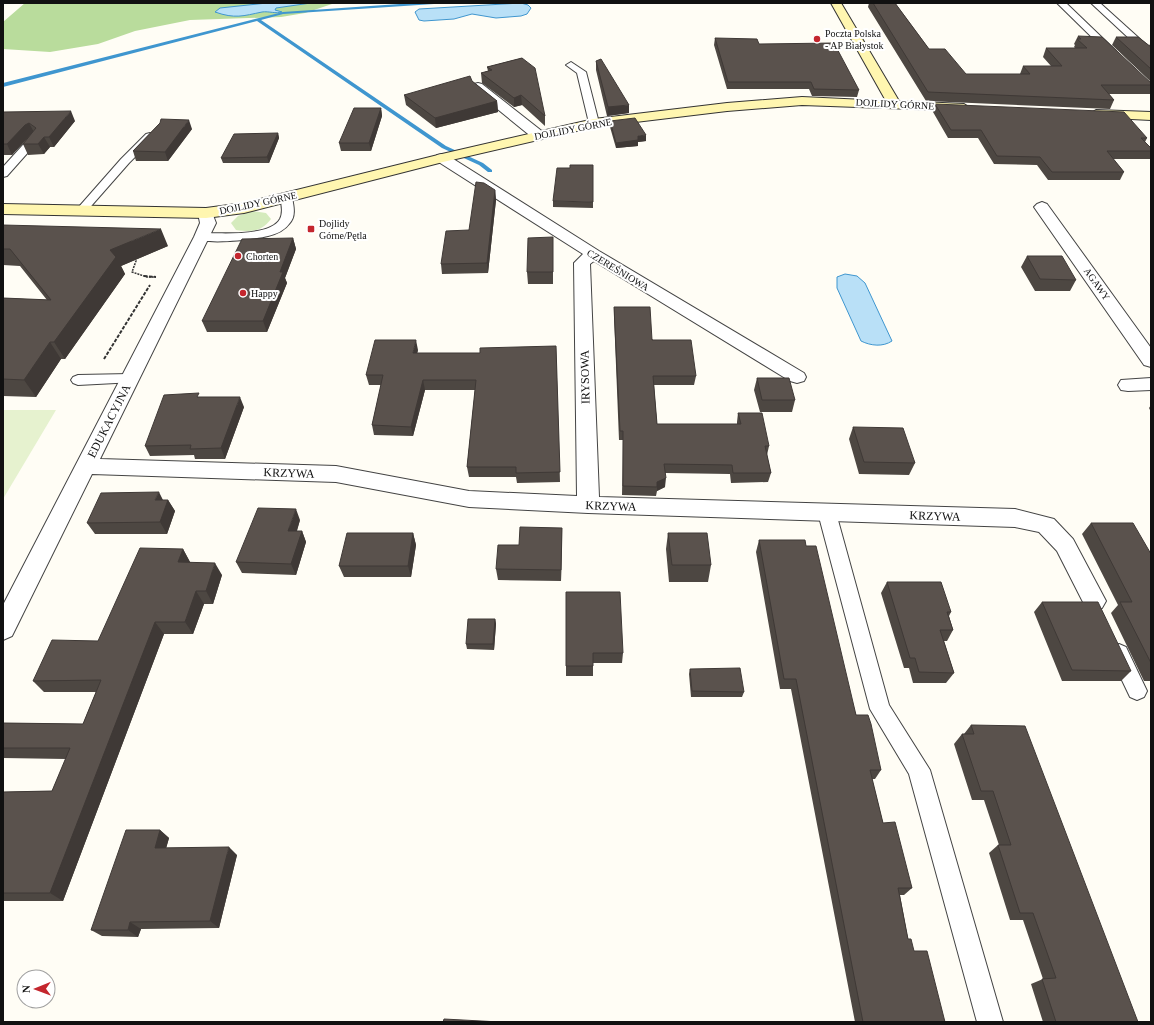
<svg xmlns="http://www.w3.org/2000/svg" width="1154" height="1025" font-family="Georgia,serif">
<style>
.green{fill:#d5ebbd}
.forest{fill:#b9dc9c}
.pitch{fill:#e6f2cf}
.water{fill:#b9e0f7;stroke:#3f96cf}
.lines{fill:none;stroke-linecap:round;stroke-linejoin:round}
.stream{fill:#3f96cf;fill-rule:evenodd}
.lane-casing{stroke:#444;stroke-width:2}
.street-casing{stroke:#444;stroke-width:2}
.secondary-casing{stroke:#333;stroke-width:2}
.path-far1{stroke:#333;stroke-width:1.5;stroke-dasharray:2 1;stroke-linecap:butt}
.path{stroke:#333;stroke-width:2;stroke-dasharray:3.5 1.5;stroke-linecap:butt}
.lane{fill:#fff;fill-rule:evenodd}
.street{fill:#fff;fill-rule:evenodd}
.secondary{fill:#fff6b0;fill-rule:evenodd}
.wall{fill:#4d4742}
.shaded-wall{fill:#3f3936}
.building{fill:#5a524d;stroke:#3f3936}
.poi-dot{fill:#c4262e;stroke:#fff;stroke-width:1.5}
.labels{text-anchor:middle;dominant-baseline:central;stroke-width:4;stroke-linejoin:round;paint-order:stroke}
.far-poi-label{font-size:10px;fill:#111;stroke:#fff;text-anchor:start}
.far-street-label{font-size:10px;fill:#111;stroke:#fff}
.street-label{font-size:12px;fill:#111;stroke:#fff}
</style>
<rect width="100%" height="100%" fill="#fffdf5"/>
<path class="green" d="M252,211L266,213L271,219C261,232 252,232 236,230L231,223L238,216Z"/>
<path class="forest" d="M25,3H335L305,13L281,17L190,20L135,31L98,44L50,52L3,49V22Z"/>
<path class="pitch" d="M3,410H56L3,499Z"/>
<path class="water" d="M267,3H311L276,8L275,10L282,12C276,14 269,11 262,12C243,16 235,19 215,12L220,8Z
M521,3L528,5L531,8L527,14L521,16L496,18L472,14L454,19L424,21L419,20L415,12L419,9Z
M845,274L857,276L865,283L892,341C883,347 871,346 861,341L837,288V277Z"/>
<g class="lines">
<path class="stream" d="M414,3H436L434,4L283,14L261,20L446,146L483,163L492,170V172H488L479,165L442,148L257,21L3,87V83L283,12Z"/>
<defs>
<path id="lane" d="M1057,3H1066L1116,51V55H1110Z
M1091,3H1100L1151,49V57L1148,56Z
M571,62L586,72L599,123L598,125L594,126L589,123L577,73L566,65Z
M150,133L154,134L155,136L154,138L129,163L85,213H77L75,211L77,209L121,159L146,134Z
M35,135L40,138L39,140L7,176L3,177V167L31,136Z
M286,195L292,198C294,207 296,217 289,224C284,231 276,234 268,236C257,239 202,246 196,237L202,233C220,233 270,237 280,219C283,213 282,205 280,198Z
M130,374L135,376L137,379L135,382L78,385L73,383L71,380L73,377L78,375Z
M827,506L833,508L836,513L889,705L930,770L1003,1022H977L909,774L870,709L818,513L821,508Z
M1119,644L1126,647L1147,691L1144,697L1137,700L1130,697L1109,653L1112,647Z"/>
<path id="street" d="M478,83L482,84L543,132L545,135L543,138H533L474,90L472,87L474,84Z
M442,154L447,155L599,251L804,373L806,377L804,381L797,383L790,381L594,261L590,264L599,497L1015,509L1054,519L1073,539L1106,601L1102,608L1094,611L1086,608L1057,551L1039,532L1015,527L588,513L469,507L336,482L92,474L12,636L3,640V605L194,237L200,223L198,213L201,210H211L216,223L100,459L336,466L469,491L577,496L574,263L583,254L437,161L435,158L437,155Z
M1042,202L1047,204L1151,348V367L1144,365L1034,207L1037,204Z
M1151,378V390L1128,391L1121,390L1118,385L1121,380Z"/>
<path id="secondary" d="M831,3H841L899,101L964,104L970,108L969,111L802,105L727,111L594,127L443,162L244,213L206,218L3,214V204L206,208L244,203L442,154L594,119L727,103L802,97L886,101Z
M1096,110L1151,112V120L1091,117L1089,114Z"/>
</defs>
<use href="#lane" class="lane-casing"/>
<use href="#street" class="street-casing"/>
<use href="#secondary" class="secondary-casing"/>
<path class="path-far1" d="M134,258L136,261L132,272L147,277H156"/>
<path class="path" d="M144,276L156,277
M104,359L150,285"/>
<use href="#lane" class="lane"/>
<use href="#street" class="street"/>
<use href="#secondary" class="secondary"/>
</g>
<path class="wall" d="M869,3H895L929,49L966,74H1020L1023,66H1051L1043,57L1046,48H1075L1074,47L1075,45L1074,44L1078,36L1151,85V94H1109L1114,100L1110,109L926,101L868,7Z
M1116,37L1149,46L1151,42V82L1112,45Z
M715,38L759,44L859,90L857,97L812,96L809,89H727L714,45Z
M522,58L545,116V126L522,105L514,107L482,83L481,73L488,71L487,67Z
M596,61L629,113L607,116L596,70Z
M472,81L497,101L498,112L436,128L406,105L404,95Z
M935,104L1147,138L1145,142L1151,148V157L1150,159H1113L1124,172L1120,180H1048L1037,165L994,164L978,138H948L933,112Z
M381,108L382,116L371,151H341L339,143Z
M3,112L75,121L54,147H50L44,154L28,155L23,144L31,135L12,155H3Z
M610,121L646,141L638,142V146L616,148L610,127Z
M160,123L192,129L168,161H136L133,151Z
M278,133L279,138L269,163H223L221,158Z
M495,190L496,200L488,273L442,274L441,264L469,230Z
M553,201L593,202V208L553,207Z
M3,225L168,246L121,266L125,274L65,359H61L36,397L3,396V298L47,300L20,266L3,265Z
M553,237V284H528L527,272Z
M293,238L296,249L285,278L287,283L267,332H207L202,321Z
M1027,256L1076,280L1070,291H1035L1021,267Z
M614,307L696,376L694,385H654L657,424H737V422L738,413L769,446L767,455L771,473L768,482L731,483L730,474L665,473V487L657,491L656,496L622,495L623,440H619L614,316Z
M556,346L560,482L517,483L516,477H469L467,467L475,390H425L413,436L374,435L372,425L381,385H369L366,375L418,350L417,353H480Z
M757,378L795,400L792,412H760L754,390Z
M201,397L244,407L225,459H195L194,455L150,456L145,446Z
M1151,405V412L1149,408Z
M853,427L915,463L909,475L859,474L849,439Z
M163,500H168L175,511L167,534H95L87,523Z
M300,520L297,531H302L306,542L296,575L242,573L236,562Z
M1091,523L1151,554V681H1144L1111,613L1118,605L1082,534Z
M562,528L561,581L498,580L496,569L519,545Z
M413,533L416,545L411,577H344L339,566Z
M668,533L711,565L708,582H669L666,549Z
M759,540L806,546L856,715L881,770L875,779H872L883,823L912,888L904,895H900L908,939L945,1022H855L791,689H780L756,552Z
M183,549L190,562L222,575L213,604H204L193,634H164L63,901H3V792L52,791L66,759L3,758V723L83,724L96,692H44L33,681L98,641Z
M887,582L951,612L949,616L953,630L947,641H944L954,673L946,683H913L909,668H904L881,593Z
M566,592L623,653L622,663H593V676H566Z
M1042,602L1131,671L1121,681H1062L1034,612Z
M495,619L496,624L494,650L467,649L466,644Z
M690,669L744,692L742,697H691L689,674Z
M971,725L1138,1022H1043L1031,984L1043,979L1023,920H1010L989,853L998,845H999L984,800H972L954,744L962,734H964Z
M160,830L169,838L166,848L237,855L219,928L141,929L138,937L102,936L91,930Z"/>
<path class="shaded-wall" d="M521,95L522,105L514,107V98Z
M497,101L498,112L436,128L435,118Z
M629,105V113L607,116L608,107Z
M381,108L382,116L371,151L369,143Z
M71,111L75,121L54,147L49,137Z
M189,120L192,129L168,161L165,152Z
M29,123L35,134L30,135L12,155L7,144L25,125Z
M278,133L279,138L269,163L267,157Z
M646,135V141L638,142V146L616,148V143L638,136Z
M44,137L50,147L44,154L38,144Z
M495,190L496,200L488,273L487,263Z
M161,229L168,246L121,266L125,274L65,359L54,342L110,250Z
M293,238L296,249L285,278L287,283L267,332L263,321L280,272Z
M416,340L418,350L415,362L413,353Z
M50,342L61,359L36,397L24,380Z
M423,380L425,390L413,436L411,427Z
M240,397L244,407L225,459L221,448Z
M666,478L665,487L657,491V482Z
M159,492L165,504L155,500Z
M168,500L175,511L167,534L160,522Z
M296,509L300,520L293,542L288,531Z
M562,528V539L561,581V570Z
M302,531L306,542L296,575L291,564Z
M413,533L416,545L411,577L408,566Z
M183,549L190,562L186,575L178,562Z
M215,563L222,575L213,604L206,591Z
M196,591L204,604L193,634L185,622Z
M495,619L496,624L494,650L493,644Z
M155,622L164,634L63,901L50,893Z
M160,830L169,838L164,856L155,848Z
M229,847L237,855L219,928L210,921Z
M130,922L141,929L138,937L128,930Z"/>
<path class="building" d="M873,3H895L929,49H945L966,74H1030L1023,66H1062L1046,48H1087L1077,39H1081L1078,36L1102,37L1151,83V85H1101L1114,100L928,92Z
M1116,37H1138L1151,47V69Z
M715,38L757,39L759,44L834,43L859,90L814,89L811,82H728Z
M522,58L535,68L545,116L521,95L514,98L481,73L492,70L487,67Z
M601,59L629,105L608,107L596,61Z
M470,76L472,81L497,101L435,118L404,95Z
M935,104L1124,112L1147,138H1141L1151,148V151H1107L1124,172H1052L1040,157L997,156L981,130H951Z
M354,108H381L369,143H339Z
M71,111L49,137H44L38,144H23L36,128L29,123L25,125L7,144H3V112Z
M635,118L646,135L638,136V140L616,143L610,121Z
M161,119L189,120L165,152L133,151L160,123Z
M278,133L267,157L221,158L234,134Z
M570,165H593V202L553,201L557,168H570Z
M476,182L484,183L495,190L487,263L441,264L446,231L469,230Z
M3,225L161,229L110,250L116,257L54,342H50L24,380L3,379V298L51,300L10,249H3Z
M553,237V272H527L528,238Z
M293,238L280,272H283L263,321H202L242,239Z
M1027,256H1062L1076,280L1040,279Z
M614,307H650L652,340H691L696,376H653L657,424H741L738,413H762L769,446H765L771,473H733L732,465L664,464L666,478L657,482V487L623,486V431H620Z
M375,340H416L413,353H480V348L556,346L560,472L516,473V467H467L476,380H423L411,427L372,425L383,375H366Z
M757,378H789L795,400H762Z
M199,393L197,397H240L221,448L190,449L191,445L145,446L164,395Z
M853,427L903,428L915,463L864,462Z
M159,492L155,500H168L160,522L87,523L101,493Z
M258,508L296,509L288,531H302L291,564L236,562Z
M1091,523H1133L1151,554V663L1120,602H1132Z
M520,527L562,528L561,570L496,569L498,545H519Z
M347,533H413L408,566H339Z
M668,533H707L711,565H672Z
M759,540H805L806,546H816L856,715H868L871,724L881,770H870L883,823L895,822L912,888H898L908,939H911L914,951H927L945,1022H863L796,679H784Z
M140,548L183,549L178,562L215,563L206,591H196L185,622H155L50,893H3V792L52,791L70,748H3V723L83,724L101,680L33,681L52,640L98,641Z
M887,582H941L951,612H947L953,630H940L954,673L919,672L915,658H910Z
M566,592H620L623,653H593V666H566Z
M1042,602H1098L1131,671L1072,670Z
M468,619H495L493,644H466Z
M740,668L744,692L692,691L690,669Z
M971,725L1025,726L1138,1022H1056L1042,979L1056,978L1033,913H1020L998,845H1011L993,791H981L962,734H974Z
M126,830H160L155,848L229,847L210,921L130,922L128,930H91Z
M444,1019L500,1022H443Z"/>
<g class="poi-dot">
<circle cx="817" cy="39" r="4"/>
<rect x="307" y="225" width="8" height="8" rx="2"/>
<circle cx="238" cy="256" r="4"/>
<circle cx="243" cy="293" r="4"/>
</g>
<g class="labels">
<g class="far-poi-label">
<text x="825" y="33">Poczta Polska<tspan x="825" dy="12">- AP Białystok</tspan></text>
<text x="319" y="223">Dojlidy<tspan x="319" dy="12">Górne/Pętla</tspan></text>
<text x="246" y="256">Chorten</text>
<text x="251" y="293">Happy</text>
</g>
<g class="far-street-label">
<text transform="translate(895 104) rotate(3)">DOJLIDY GÓRNE</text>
<text transform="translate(573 129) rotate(-11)">DOJLIDY GÓRNE</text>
<text transform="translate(258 203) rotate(-12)">DOJLIDY GÓRNE</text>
<text transform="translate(618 270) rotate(31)">CZEREŚNIOWA</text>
<text transform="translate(1097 284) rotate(55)">AGAWY</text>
</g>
<g class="street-label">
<text transform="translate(585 377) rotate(-91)">IRYSOWA</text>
<text transform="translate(109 421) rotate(-63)">EDUKACYJNA</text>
<text transform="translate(289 473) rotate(2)">KRZYWA</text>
<text transform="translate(611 506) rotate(2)">KRZYWA</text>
<text transform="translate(935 516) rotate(2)">KRZYWA</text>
</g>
</g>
<rect width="1154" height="1025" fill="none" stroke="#111111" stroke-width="8"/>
<g transform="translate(36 989) rotate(269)"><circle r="19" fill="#ffffff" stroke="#a0a0a0"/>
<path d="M0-3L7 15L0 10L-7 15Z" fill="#c4262e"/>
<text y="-6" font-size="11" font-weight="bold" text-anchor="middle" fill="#111111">N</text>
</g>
</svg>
